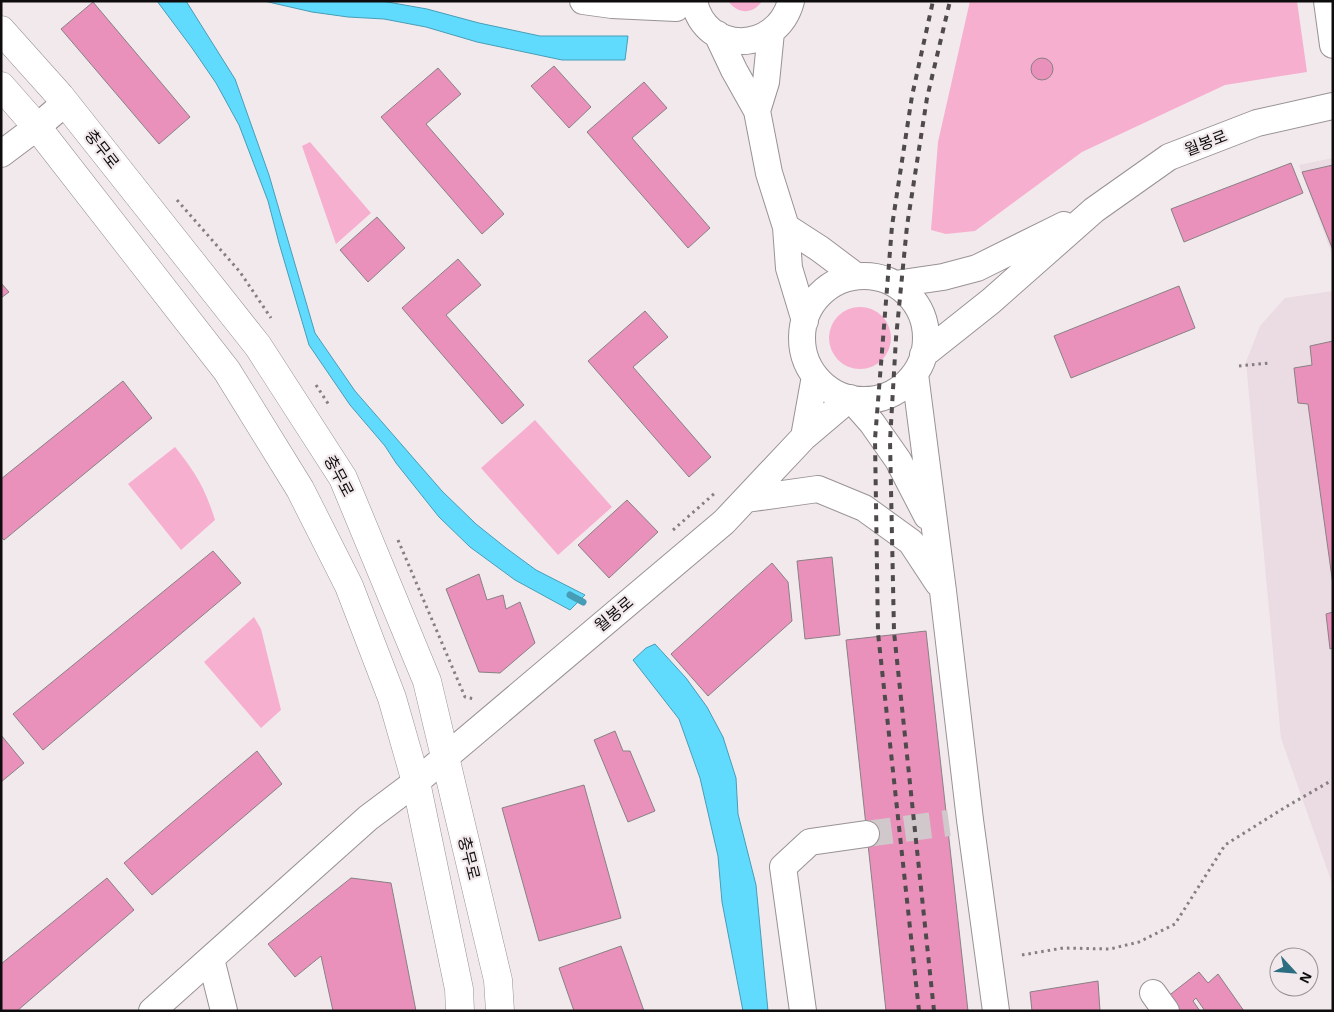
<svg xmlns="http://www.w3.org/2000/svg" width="1334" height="1012" font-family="Helvetica,'Noto Sans KR',sans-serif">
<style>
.built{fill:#ebdbe2}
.green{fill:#f6afcf}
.water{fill:#60dbfe;stroke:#479db6}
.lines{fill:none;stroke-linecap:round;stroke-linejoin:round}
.stream{stroke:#479db6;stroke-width:7}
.building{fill:#ea91bb;stroke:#888184}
.minor-tunnel{stroke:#d0c8cb;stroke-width:26;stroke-dasharray:26 13;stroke-linecap:butt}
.minor-casing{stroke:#999295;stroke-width:28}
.major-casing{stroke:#999295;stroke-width:29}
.path{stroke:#857f81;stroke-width:3;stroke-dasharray:2.5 4;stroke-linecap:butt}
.minor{stroke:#fff;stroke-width:26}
.major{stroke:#fff;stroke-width:28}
.rail{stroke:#4f4b4d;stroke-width:4;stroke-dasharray:6 6;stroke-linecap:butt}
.labels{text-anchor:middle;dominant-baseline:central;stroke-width:4.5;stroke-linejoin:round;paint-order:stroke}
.street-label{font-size:16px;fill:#0e0c0d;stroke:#f2e9ed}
</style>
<rect width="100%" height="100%" fill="#f2e9ed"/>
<path class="built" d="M1333,158V257L1299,165Z
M1333,291V886L1281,738L1246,362L1260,326L1285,298Z"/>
<path class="green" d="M728,1H762C753,15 737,14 728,1Z
M970,1H1297L1307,72L1225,85L1082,152L975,231L946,234L931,230L938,142Z
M310,142L371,213L336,244L302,146Z
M829 338a31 31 0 1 1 62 0a31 31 0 1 1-62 0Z
M535,420L612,507L558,555L481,468Z
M175,447C196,473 205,488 215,520L181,550L128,484Z
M254,617L261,629L281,710L261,728L204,662Z"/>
<path class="water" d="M157,1H186L235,79L269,175L315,333L355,391L442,491L476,524L506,548L536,570L585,595L570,610L515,580L470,547L439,517L396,463L385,446L350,405L309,345L279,243L268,201L239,125L216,83L192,48Z
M264,1H382L427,9L479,23L540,36H628L625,60H562L477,42L426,27L384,19L348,17L312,12Z
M655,644L686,678L707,707L723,737L736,778L738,814L756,885L768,1011H743L722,902L718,856L700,778L679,719L633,660L646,648Z"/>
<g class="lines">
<path class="stream" d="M570,595L583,602"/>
</g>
<path class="building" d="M93,2L190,117L159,144L61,29Z
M1031 69a11 11 0 1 1 22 0a11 11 0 1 1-22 0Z
M554,66L591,107L569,128L531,86Z
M438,68L461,94L426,124L504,214L482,234L381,117Z
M644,82L667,108L632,138L710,228L688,248L587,132Z
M1291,163L1303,193L1184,242L1171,209Z
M1333,165V250L1302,172Z
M377,217L405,248L368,282L340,250Z
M458,259L481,285L446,315L524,405L502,424L402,308Z
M1,283L9,292L1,298Z
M1179,286L1195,328L1071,378L1054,336Z
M645,311L668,337L633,367L711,457L689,477L588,361Z
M1333,341V585L1308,404L1298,403L1294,368L1312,365L1310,346Z
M123,381L152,418L4,540L1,537V479Z
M627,500L658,532L609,578L578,545Z
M213,551L241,583L43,750L13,714Z
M832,557L840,635L805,639L797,561Z
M772,563L788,582L792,621L708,696L671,654Z
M479,574L487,600L503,595L506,609L520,602L535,643L500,673L479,672L446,589Z
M1333,612V648L1330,649L1326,614Z
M926,631L968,1011H886L846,640Z
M615,731L623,751H630L655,811L628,822L594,740Z
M1,735L24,763L1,782Z
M257,751L282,784L152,895L124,863Z
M584,785L621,918L539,941L502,808Z
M107,878L134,910L17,1011H1V964Z
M351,878L391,883L416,1011H333L321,956L295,977L268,944Z
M621,946L644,1011H574L559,968Z
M1199,972L1208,983L1218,974L1244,1011H1205L1196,998L1193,1001L1200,1011H1174L1167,997Z
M1098,981L1100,1011H1032L1030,992Z"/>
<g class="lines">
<path class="minor-tunnel" d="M866,834L949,823"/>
<defs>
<path id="minor" d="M583,1L612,5L676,8L683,1
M694,1C705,55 777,54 791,1
M1327,1L1333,45
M717,34L734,70L757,111L769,173L786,227L789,268L805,321
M757,111L766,82L771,32
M1,154L37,127L65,103
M786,227L820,249L856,276
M802 338a62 62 0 1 1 124 0a62 62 0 1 1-124 0Z
M895,284L943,277L977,268L1064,225
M923,355L991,301L1094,210L1169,157L1257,123L1333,106
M915,374L943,591L970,820L996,1011
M850,398L872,423L898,460L927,516
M804,437L815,376
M746,499L818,489L864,508L911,542L938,583
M211,959L224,1011
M1153,993L1166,1011
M152,1011L368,818L416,782L724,522L804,437L850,398
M803,1011L783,867L810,842L866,834"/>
<path id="major" d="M1,30L60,96L258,346L343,478L427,681L498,980L500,1011
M1,86L37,127L227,371L300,489L349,586L392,698L416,782L459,989L460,1011"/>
</defs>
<use href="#minor" class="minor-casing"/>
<use href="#major" class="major-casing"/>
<path class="path" d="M177,200L240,272L271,318
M1239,366L1269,363
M316,385L329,405
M673,530L715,493
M398,540L465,697L475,699
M1022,955L1063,948L1110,949L1139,942L1175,924L1225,845L1284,808L1329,782"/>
<use href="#minor" class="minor"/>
<use href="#major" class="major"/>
<path class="rail" d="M919,1011L878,633L875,439L892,226L912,96L933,1
M934,1011L894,632L890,441L896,338L907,226L927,98L950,1"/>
</g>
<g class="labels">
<g class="street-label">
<text transform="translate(1206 143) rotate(-21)">월봉로</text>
<text transform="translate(102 149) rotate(52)">충무로</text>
<text transform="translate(339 476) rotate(62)">충무로</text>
<text transform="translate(614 614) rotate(-40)">월봉로</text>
<text transform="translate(469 858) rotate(76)">충무로</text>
</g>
</g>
<rect width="1334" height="1012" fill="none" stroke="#0e0c0d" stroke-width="5"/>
<g transform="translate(1294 972) rotate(116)"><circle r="24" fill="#f2e9ed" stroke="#979193"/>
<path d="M0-4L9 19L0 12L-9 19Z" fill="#2c6e81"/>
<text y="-8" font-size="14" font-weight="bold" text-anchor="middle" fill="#0e0c0d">N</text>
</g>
</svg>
